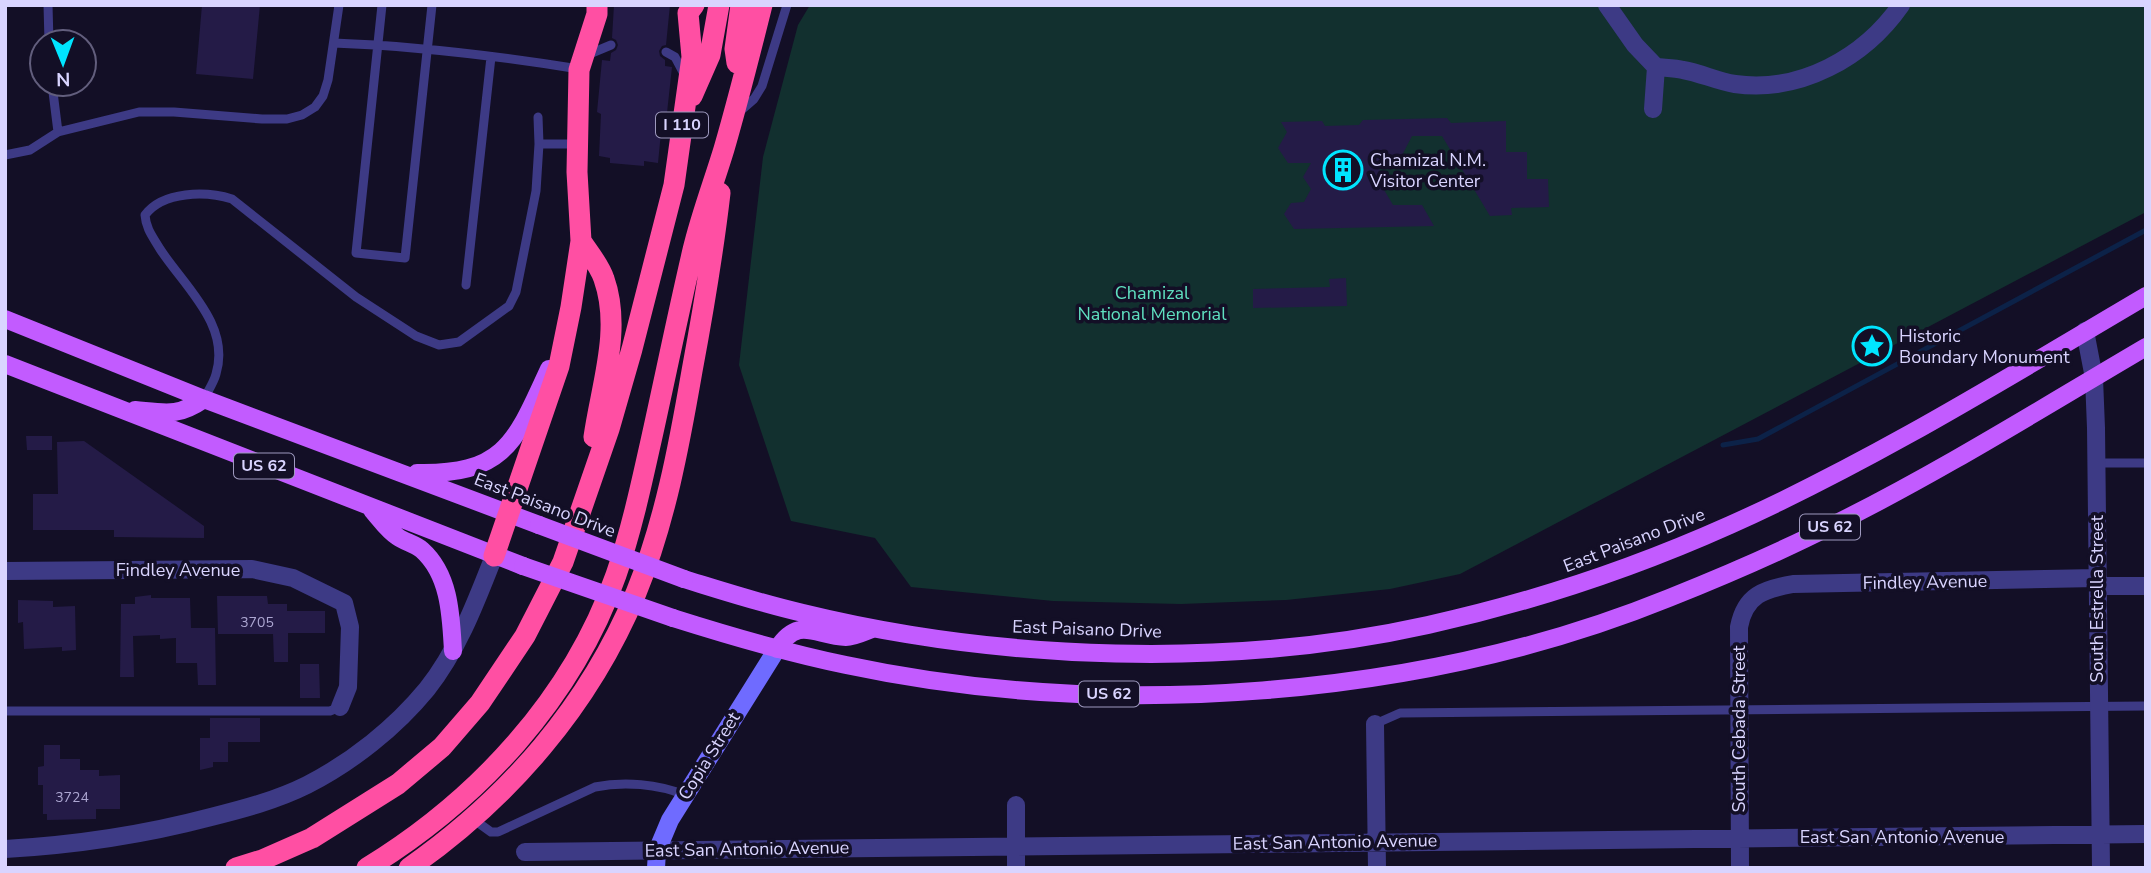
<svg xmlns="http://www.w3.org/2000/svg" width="2151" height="873" font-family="'Nunito Sans',sans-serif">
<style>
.green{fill:#12302f}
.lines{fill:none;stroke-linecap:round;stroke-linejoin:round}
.stream{stroke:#0c2248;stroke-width:5}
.building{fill:#241b47}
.lane{stroke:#3d3a85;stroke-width:9}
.street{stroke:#3d3a85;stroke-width:18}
.secondary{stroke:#6f6bff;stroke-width:18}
.primary{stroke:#c25bff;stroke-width:18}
.highway{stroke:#ff4fa3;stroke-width:21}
.primary-bridge{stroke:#c25bff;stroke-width:18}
.labels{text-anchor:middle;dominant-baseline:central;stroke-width:7;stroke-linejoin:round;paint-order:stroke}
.number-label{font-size:14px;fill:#aca6d1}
.shield{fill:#130f26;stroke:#9e99be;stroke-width:2}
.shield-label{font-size:16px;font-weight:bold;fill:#d9d4ff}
.poi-label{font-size:18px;fill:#d9d4ff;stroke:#130f26;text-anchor:start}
.park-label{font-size:18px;fill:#5fe0c0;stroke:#130f26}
.street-label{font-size:18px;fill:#d9d4ff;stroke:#130f26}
</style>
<rect width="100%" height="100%" fill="#130f26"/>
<path class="green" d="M810,5H2146V212L1460,574L1390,589L1286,600L1181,604L1053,601L911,587L875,538L791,521L739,365L763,157L798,25Z"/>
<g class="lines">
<path class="stream" d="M1723,445L1758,439L2146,230"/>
</g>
<path class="building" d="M202,5H260L253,79L196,74Z
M614,5H670L666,45L662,46L659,51L660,56L665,60V66L672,67L666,122H662L658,163L644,161V166L610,163V158L599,156L601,114L597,112L602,60L610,61L611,53L616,50L618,45L616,40L612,38Z
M1447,118L1451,123L1506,121V152H1527V179H1548L1549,207L1511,208L1512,215L1490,216L1442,136H1412L1399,161L1375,162L1384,178L1380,183L1393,205H1422L1434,226L1294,229L1284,214L1291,203L1304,202L1311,189L1303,177L1311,163H1288L1278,148L1287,132L1281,122L1322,121L1325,126L1359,125L1363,120Z
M1346,278L1347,306L1253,308V289L1330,287L1329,279Z
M26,436H52V450H27Z
M84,441L204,526V538L114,537V530H33V494H58L57,442Z
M151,595V598H190L191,628H215L216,685H198L197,663H176V638L160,639V635L133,636L134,677H120L121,604H135V597Z
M217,596H267L268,604H287V611H325V633H288V662H274L273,634H218Z
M18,600L53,601V607L75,606L76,650L62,651V647L24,649L23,622L18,623Z
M300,664H319L320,698H300Z
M210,718H260V742H228V762H213V767L200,770V738H210Z
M44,745H60V759H80V770H99V776L120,775V809H96V819L47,820V814H43V785H38V767L44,766Z"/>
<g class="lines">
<path class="lane" d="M48,5L49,42
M382,5L356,253L405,258L432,5
M334,43C415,46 498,56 579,69
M666,52L675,57L684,74
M587,55L611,45
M52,84L58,132
M739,112L754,99L762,86L787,5
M538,117L539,144
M5,155L30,150L58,132L139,112H174L262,119H287L302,115L315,107L323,96L328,80L339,5
M466,285L491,57
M204,399C208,391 214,382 216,374C231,325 184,286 160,249C153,237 146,229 145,215C163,191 206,191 232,199L356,297L416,336L439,345L459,342L509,306L516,292L536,191L539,144H577
M2096,463H2146
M5,711H330L340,707
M1375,724L1400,713L2146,706
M473,819L491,832H498L595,787C624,781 658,784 685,795"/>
<path class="street" d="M1607,5L1635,45L1656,67C1665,68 1675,68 1683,70C1701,73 1716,81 1735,84C1800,93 1864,58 1901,5
M1653,109L1656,67
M2085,331L2094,378L2096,428L2101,868
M5,571L252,569L293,578L344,603L350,627L348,687L340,707
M2096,586H2146
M1375,724L1377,868
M1016,805V868
M5,849C75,845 143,835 211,817C243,809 277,800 307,785C352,762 395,728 427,689C458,650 476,602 494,556
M525,852L2146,834
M1740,868L1739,627C1745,595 1764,589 1793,584L2096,578"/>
<path class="secondary" d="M656,868L657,851L670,820L777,649"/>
<path class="primary" d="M5,319L204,399L539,525
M5,364L523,566
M135,410C166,413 178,417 204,399
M417,473C505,475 516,441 549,369
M372,510C380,519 388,531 398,537C405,542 415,544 422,550C450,575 451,616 453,651
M684,579C723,591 763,604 803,613C1000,661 1231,669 1428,625C1532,602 1634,568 1730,525C1875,460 2010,376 2146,296
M673,618C730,636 787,653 846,665C1109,721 1420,699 1669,598C1724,576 1780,552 1833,525C1940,472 2042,408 2146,347
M777,649C799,615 815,636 846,637C854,637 864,632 872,629"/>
<path class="highway" d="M737,63L735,49L741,5
M692,96L710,55L719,5
M581,241C589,253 600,266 604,279C622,330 601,386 594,437
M494,556L559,366L571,307L581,241L577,172L579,70L597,14V5
M236,868L262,860L312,838L398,784L442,747L480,703L525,636L563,562L609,429L632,349L674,185L692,57L688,13L694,5
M367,868C478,800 572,699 616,575C631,532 641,486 651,441C665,378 678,314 693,250C701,216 714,182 724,149C738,101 750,53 762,5
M409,868C509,798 589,706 636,593C665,522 679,446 692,371C703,312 713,253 720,193"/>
<path class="primary-bridge" d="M539,525L684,579
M523,566L673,618"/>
</g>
<defs>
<symbol id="building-ring" viewBox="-11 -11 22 22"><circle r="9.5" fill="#130f26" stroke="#00e5ff" stroke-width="1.5"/><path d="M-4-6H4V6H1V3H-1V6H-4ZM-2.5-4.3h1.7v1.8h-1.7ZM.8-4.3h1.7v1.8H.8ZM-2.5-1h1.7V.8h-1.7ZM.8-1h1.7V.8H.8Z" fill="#00e5ff"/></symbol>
<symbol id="sight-ring" viewBox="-11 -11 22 22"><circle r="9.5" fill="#130f26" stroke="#00e5ff" stroke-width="1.5"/><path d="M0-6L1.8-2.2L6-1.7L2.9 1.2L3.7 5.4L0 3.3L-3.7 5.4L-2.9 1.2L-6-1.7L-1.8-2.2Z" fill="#00e5ff"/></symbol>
</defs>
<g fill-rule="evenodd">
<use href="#building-ring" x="1321" y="148" width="44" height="44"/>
<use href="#sight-ring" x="1850" y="324" width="44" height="44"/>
</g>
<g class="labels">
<g class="number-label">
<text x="257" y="622">3705</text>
<text x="72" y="797">3724</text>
</g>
<g class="shield">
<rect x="656" y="112.5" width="52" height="25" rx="5"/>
<rect x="234" y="453.5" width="60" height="25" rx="5"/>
<rect x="1800" y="514.5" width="60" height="25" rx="5"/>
<rect x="1079" y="681.5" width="60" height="25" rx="5"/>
</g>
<g class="shield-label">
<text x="682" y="125">I 110</text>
<text x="264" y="466">US 62</text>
<text x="1830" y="527">US 62</text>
<text x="1109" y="694">US 62</text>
</g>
<g class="poi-label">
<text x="1370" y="160">Chamizal N.M.<tspan x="1370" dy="21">Visitor Center</tspan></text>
<text x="1899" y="336">Historic<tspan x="1899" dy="21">Boundary Monument</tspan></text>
</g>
<g class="park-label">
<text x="1152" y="293">Chamizal<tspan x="1152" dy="21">National Memorial</tspan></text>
</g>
<g class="street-label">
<text transform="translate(545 505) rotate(21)">East Paisano Drive</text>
<text transform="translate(1634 540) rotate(-21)">East Paisano Drive</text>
<text x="178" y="570">Findley Avenue</text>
<text transform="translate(1925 582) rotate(-1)">Findley Avenue</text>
<text transform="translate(2097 599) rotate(-90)">South Estrella Street</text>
<text transform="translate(1087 629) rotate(2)">East Paisano Drive</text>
<text transform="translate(1739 729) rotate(-90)">South Cebada Street</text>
<text transform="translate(709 756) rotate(-58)">Copia Street</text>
<text x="1902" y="837">East San Antonio Avenue</text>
<text transform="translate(1335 842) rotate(-1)">East San Antonio Avenue</text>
<text transform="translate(747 849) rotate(-1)">East San Antonio Avenue</text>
</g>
</g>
<rect width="2151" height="873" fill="none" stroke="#d9d4ff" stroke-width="14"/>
<g transform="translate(63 63) rotate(179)"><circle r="33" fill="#130f26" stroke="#625e7d" stroke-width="2"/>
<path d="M0-5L12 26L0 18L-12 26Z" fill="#00e5ff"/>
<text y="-10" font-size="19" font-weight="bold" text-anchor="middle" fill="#d9d4ff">N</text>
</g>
</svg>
